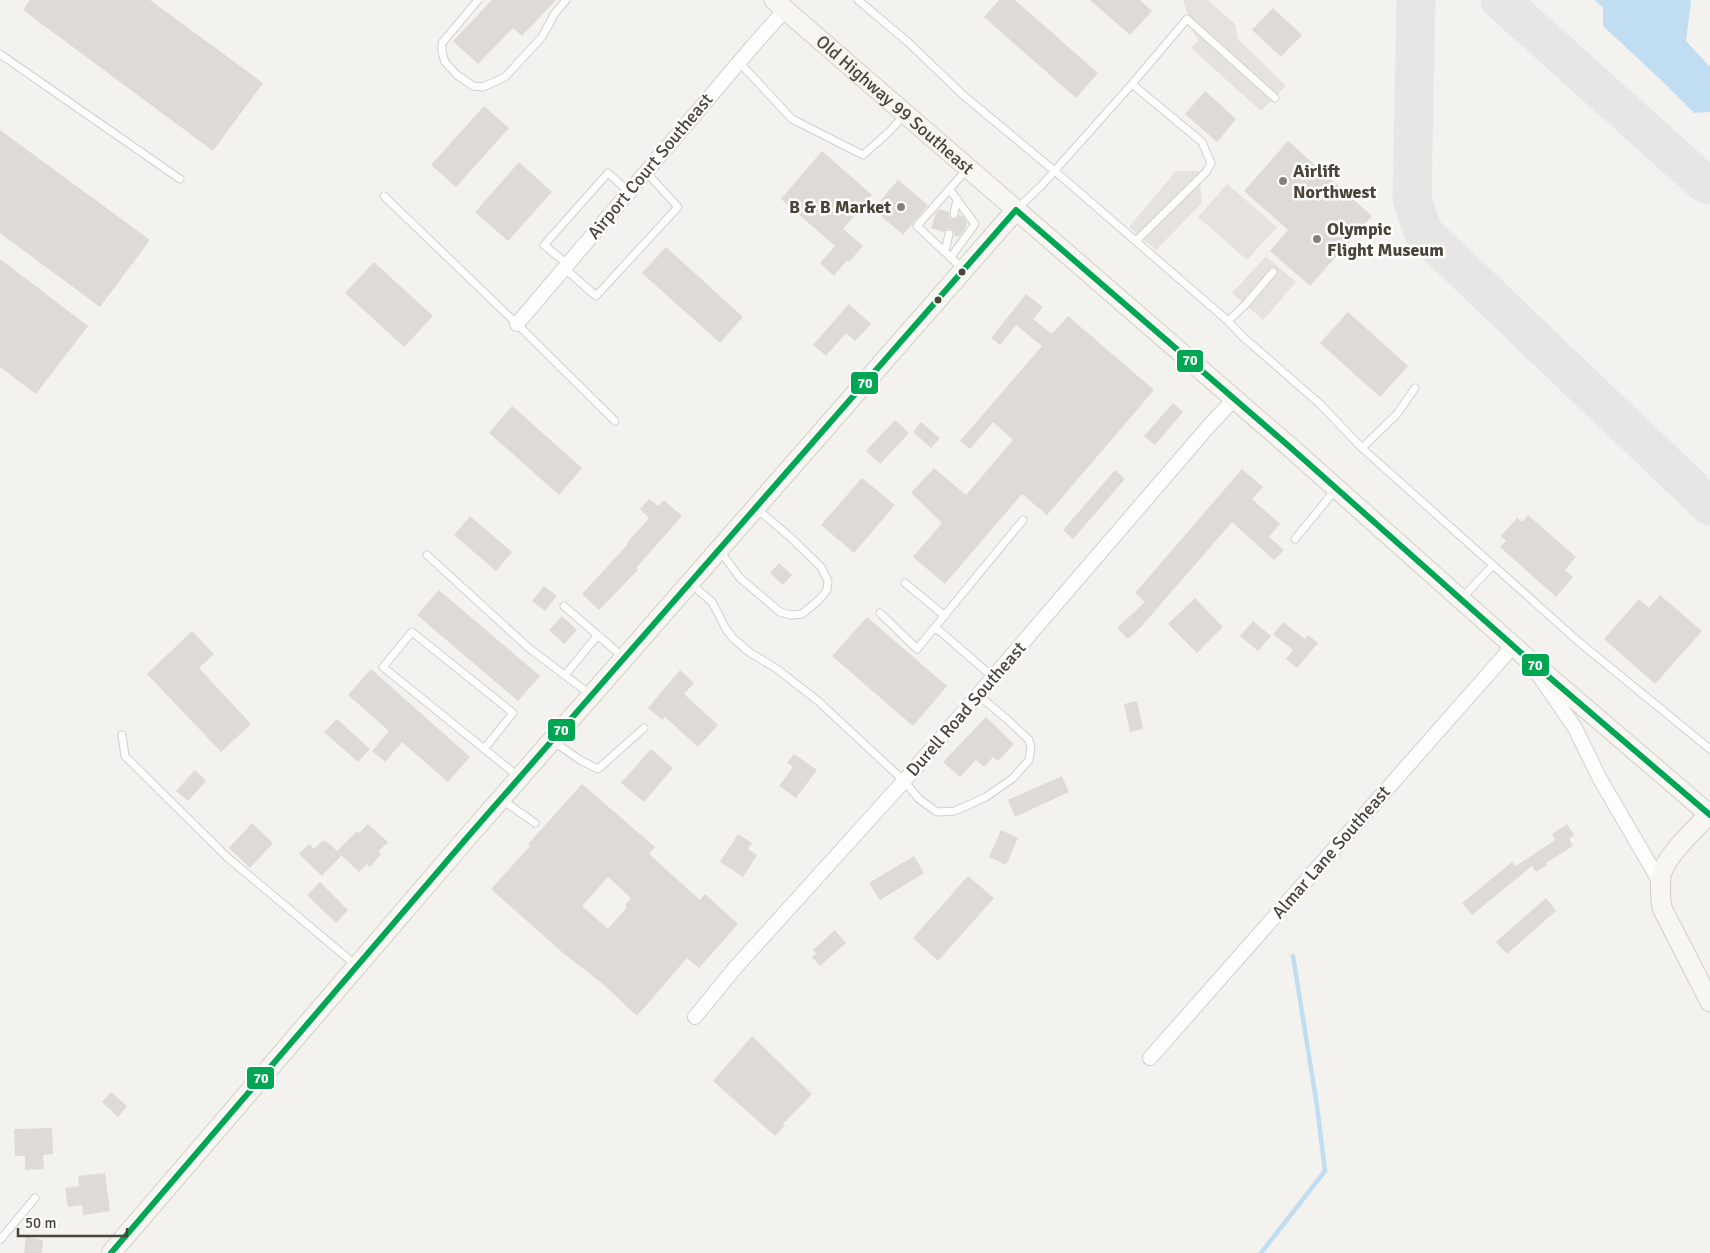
<svg xmlns="http://www.w3.org/2000/svg" width="1710" height="1253" font-family="Signika,sans-serif">
<style>
.parking{fill:#e6e3df}
.water{fill:#c0ddf1}
.lines{fill:none;stroke-linecap:round;stroke-linejoin:round}
.stream{stroke:#c0ddf1;stroke-width:4.5}
.taxiway{stroke:#e8e6e4;stroke-width:39}
.building{fill:#dedbd6;fill-rule:evenodd}
.lane-casing{stroke:#d2d0cb;stroke-width:9}
.street-casing{stroke:#d2d0cb;stroke-width:16}
.secondary-casing{stroke:#d3cfc5;stroke-width:21}
.lane{stroke:#fdfdfc;stroke-width:7}
.street{stroke:#fdfdfc;stroke-width:14}
.secondary{stroke:#f7f6f1;stroke-width:19}
.bus-1-casing{stroke:#fff;stroke-width:10}
.bus-1{stroke:#00a651;stroke-width:6}
.poi-dot{fill:#868178;stroke:#fff;stroke-width:2}
.bus-dot{fill:#4b4439;stroke:#fff;stroke-width:2}
.labels{text-anchor:middle;dominant-baseline:central;stroke-width:5;stroke-linejoin:round;paint-order:stroke}
.street-label{font-size:18px;fill:#4b4439;stroke:#fff}
.poi-label{font-size:18px;font-weight:bold;fill:#4b4439;stroke:#fff;text-anchor:start}
.line-badge{stroke:#fff;stroke-width:2}
.badge-label{font-size:14px;text-anchor:middle;font-weight:bold;fill:#fff}
</style>
<rect width="100%" height="100%" fill="#f4f2ee"/>
<path class="parking" d="M1183,0H1208L1235,24L1238,39L1286,86L1261,111L1191,48L1199,39L1195,36Z
M1176,171H1199L1202,203L1156,250L1129,227Z
M1227,184L1277,227L1247,260L1198,217Z
M1266,256L1296,282L1263,320L1232,293Z"/>
<path class="water" d="M1603,0H1691L1686,41L1710,67V112L1694,113L1661,80L1603,26Z"/>
<g class="lines">
<path class="stream" d="M1598,0L1606,7
M1261,1253L1325,1171L1317,1106L1293,956"/>
<path class="taxiway" d="M1416,0L1412,199L1423,232L1710,506
M1500,0L1703,182L1710,185"/>
</g>
<path class="building" d="M30,0H150L263,83L213,151L23,10Z
M492,0H556L522,36L513,28L478,64L453,41Z
M999,0H1015L1098,73L1076,98L984,17Z
M1090,0H1140L1152,11L1130,35Z
M1273,8L1302,35L1281,57L1252,30Z
M1205,91L1236,119L1217,142L1185,114Z
M484,106L509,128L456,187L431,165Z
M0,130L150,240L100,307L0,233Z
M1288,141L1372,216L1310,286L1270,251L1288,230L1244,191Z
M822,151L872,195L843,229L863,246L849,262L847,260L834,276L820,263L835,246L781,199Z
M519,162L552,192L508,241L475,212Z
M898,180L928,205L903,235L873,209Z
M939,209L949,212V216L952,219H956L959,215L963,216L967,222L965,229L959,237L954,235V232L951,229H947L944,232L931,228L936,213Z
M666,247L743,317L720,343L642,273Z
M0,259L88,326L36,394L0,367Z
M374,262L433,316L404,347L345,293Z
M1026,294L1043,307L1033,319L1052,334L1068,316L1154,390L1047,515L1022,494L945,584L913,557L942,523L911,493L934,468L966,495L1013,440L993,422L970,449L960,441L1042,346L1016,325L1000,345L991,338Z
M849,304L871,324L855,341L846,333L826,356L813,345Z
M1348,312L1408,366L1380,397L1320,343Z
M1173,403L1183,412L1155,445L1144,436Z
M512,406L582,468L559,495L489,433Z
M895,420L909,433L880,464L866,451Z
M921,422L940,438L931,448L913,432Z
M1242,469L1263,487L1252,499L1280,524L1269,537L1284,550L1274,560L1232,522L1141,627L1128,639L1117,628L1145,602L1135,593Z
M1115,470L1125,479L1073,539L1063,530Z
M862,478L895,505L854,553L821,525Z
M649,499L658,506L664,500L682,516L636,568L638,570L599,610L582,594L628,544L627,543L649,518L640,509Z
M1528,515L1576,557L1565,570L1573,577L1556,597L1500,547L1506,541L1501,536L1517,518L1522,522Z
M470,516L512,552L496,571L454,535Z
M779,563L792,575L783,585L770,573Z
M544,586L557,596L545,611L532,601Z
M439,590L540,676L518,701L417,615Z
M1660,595L1702,631L1655,684L1604,639L1639,599L1649,608Z
M1195,598L1223,627L1197,653L1168,624Z
M562,616L577,630L564,644L549,630Z
M867,617L947,686L913,726L832,656Z
M1253,621L1271,636L1258,651L1240,636Z
M1283,622L1305,639L1308,635L1318,643L1297,668L1286,659L1293,650L1273,634Z
M192,631L214,654L199,668L251,724L221,752L147,674Z
M371,669L470,757L448,782L402,742L385,762L372,751L389,731L348,695Z
M680,670L694,683L684,694L718,725L698,747L665,717L662,720L648,708Z
M1137,701L1143,729L1130,732L1124,704Z
M986,717L1014,744L998,761L993,757L984,767L976,760L960,777L943,762Z
M337,719L370,749L358,762L324,732Z
M651,749L673,768L644,802L621,783Z
M794,754L817,770L796,798L779,786L793,767L787,763Z
M195,770L206,781L188,801L176,791Z
M1062,776L1069,792L1015,817L1008,800Z
M582,784L655,847L649,854L700,900L705,894L738,924L699,968L687,958L637,1016L603,984L563,953L491,889L530,846L528,844ZM608,877L631,898L625,905L627,907L608,929L582,906Z
M252,823L273,843L250,868L229,848Z
M368,824L388,842L378,852L381,854L370,867L367,864L359,872L337,851L357,831L359,833Z
M1567,824L1574,835L1569,839L1573,846L1546,863L1547,865L1536,872L1532,866L1472,915L1462,903L1512,862L1516,866L1555,840L1552,834Z
M1001,830L1018,838L1006,865L989,857Z
M738,834L752,843L748,849L757,855L743,877L720,862Z
M323,840L325,842L326,841L342,855L322,876L299,854L309,844L314,849Z
M914,856L924,873L880,900L869,883Z
M968,876L994,898L938,961L913,938Z
M320,882L348,910L336,923L307,895Z
M1546,898L1556,911L1507,954L1496,942Z
M835,930L846,943L820,966L812,957L816,954L813,950Z
M752,1036L812,1094L783,1124L785,1125L775,1136L713,1081Z
M111,1092L127,1106L118,1117L102,1102Z
M52,1128L53,1154L43,1155L44,1169L25,1170V1156H15L14,1129Z
M105,1173L110,1211L83,1215L82,1205L68,1207L65,1188L79,1186L78,1176Z
M26,1237L43,1240L42,1253H24Z"/>
<g class="lines">
<defs>
<path id="lane" d="M478,0L442,43V52L445,62L457,75L473,86L483,87L505,77L542,37L555,13L566,0
M858,0L909,43L963,95L1063,178L1228,321L1245,305L1273,272
M0,54L180,179
M739,62L792,119L863,155L889,132L905,114
M1132,84L1187,19L1275,98
M950,190L975,224L951,257
M384,196L517,324L615,421
M1017,209L1041,186L1132,84L1202,142L1211,163L1206,172L1136,241
M954,214L957,199
M945,251L949,234
M567,264L544,245L608,173L629,192
M564,268L596,296L678,207L646,172
M963,269L917,226L968,168
M1228,321L1242,336L1320,404L1362,448L1579,642L1710,749
M1362,448L1397,414L1415,388
M1295,539L1336,489
M720,551L740,578L780,612L791,615L802,614L819,600L827,590L828,581L821,567L789,536L756,508
M427,555L530,649L591,695
M690,583L712,602L726,629L733,638L749,652L777,669L818,701L904,781L919,799L937,812L955,811L986,797L1013,778L1029,760L1031,748L1029,740L1008,720L978,695
M905,583L945,616
M1462,598L1493,565
M564,606L624,658
M880,613L917,649L935,627L993,677
M935,627L1023,520
M565,675L598,635
M122,735L125,756L227,857L357,966
M553,741L580,760L598,769L644,728
M484,749L513,713L412,632L383,667L519,777
M501,799L535,823
M0,1240L35,1198"/>
<path id="street" d="M517,324L752,47L785,10
M1538,674L1575,728L1600,779L1661,884
M695,1017L735,968L904,781L1208,427L1234,399
M1150,1058L1513,646"/>
<g id="secondary">
<path id="s1" d="M774,0L1291,448L1528,659L1710,815"/>
<path d="M1709,814C1695,830 1665,856 1661,876C1660,887 1660,897 1662,908L1710,1002"/>
<path d="M111,1253L465,840L1016,210"/>
</g>
</defs>
<use href="#lane" class="lane-casing"/>
<use href="#street" class="street-casing"/>
<use href="#secondary" class="secondary-casing"/>
<use href="#lane" class="lane"/>
<use href="#street" class="street"/>
<use href="#secondary" class="secondary"/>
<defs>
<path id="bus-1" d="M111,1253L465,840L1016,210L1291,448L1528,659L1710,815"/>
</defs>
<use href="#bus-1" class="bus-1-casing"/>
<use href="#bus-1" class="bus-1"/>
</g>
<g class="poi-dot">
<circle cx="1283" cy="181" r="5"/>
<circle cx="901" cy="207" r="5"/>
<circle cx="1317" cy="239" r="5"/>
</g>
<g class="bus-dot">
<circle cx="962" cy="272" r="4.5"/>
<circle cx="938" cy="300" r="4.5"/>
</g>
<g class="labels">
<g class="street-label">
<text stroke="none"><textPath href="#s1" startOffset="160">Old Highway 99 Southeast</textPath></text>
<text transform="translate(650 166) rotate(-50)">Airport Court Southeast</text>
<text transform="translate(966 709) rotate(-49)">Durell Road Southeast</text>
<text transform="translate(1331 852) rotate(-49)">Almar Lane Southeast</text>
</g>
<g class="poi-label">
<text x="1293" y="171">Airlift<tspan x="1293" dy="21">Northwest</tspan></text>
<text x="891" y="207" text-anchor="end">B &amp; B Market</text>
<text x="1327" y="229">Olympic<tspan x="1327" dy="21">Flight Museum</tspan></text>
</g>
</g>
<g class="line-badge">
<rect x="1176" y="349" width="28" height="24" rx="5" fill="#00a651"/>
<rect x="850" y="371" width="29" height="24" rx="5" fill="#00a651"/>
<rect x="1521" y="653" width="29" height="24" rx="5" fill="#00a651"/>
<rect x="547" y="718" width="29" height="24" rx="5" fill="#00a651"/>
<rect x="246" y="1066" width="29" height="24" rx="5" fill="#00a651"/>
</g>
<g class="badge-label">
<text x="1190" y="365">70</text>
<text x="865" y="388">70</text>
<text x="1535" y="670">70</text>
<text x="561" y="735">70</text>
<text x="261" y="1083">70</text>
</g>
<path d="M18 1228v8h109v-8" fill="none" stroke="#4b4439" stroke-width="2.5"/>
<text x="25" y="1228" font-size="15" fill="#4b4439" stroke="#ffffff" stroke-width="4" paint-order="stroke">50 m</text>
</svg>
